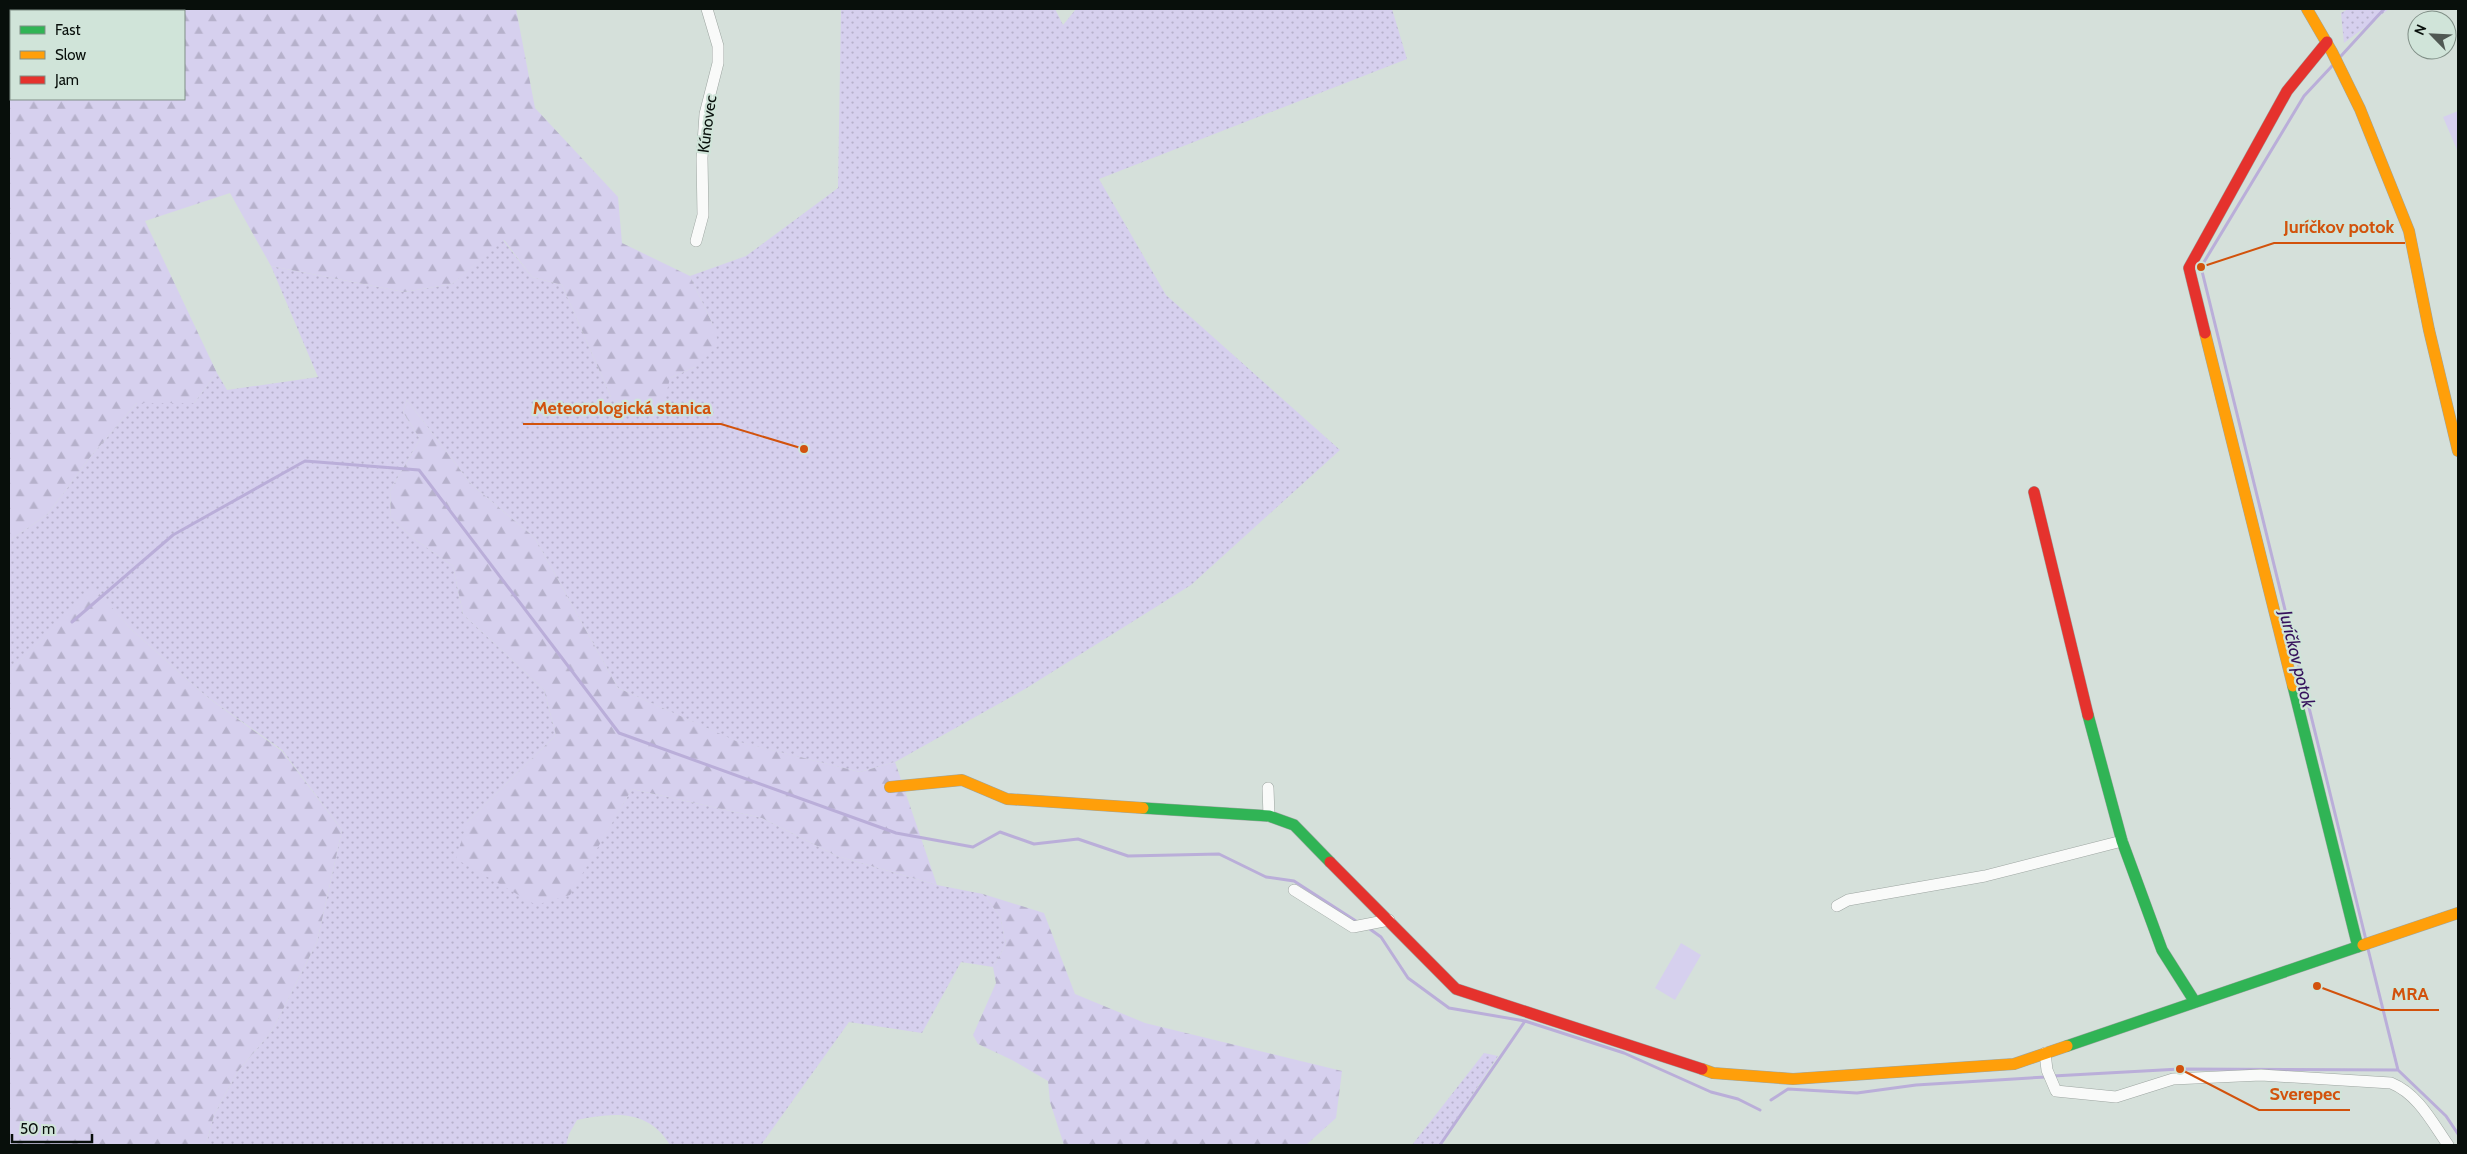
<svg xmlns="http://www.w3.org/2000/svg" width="2467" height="1154" font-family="Cabin,sans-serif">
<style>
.grass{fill:url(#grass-dots)}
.forest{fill:url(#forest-firs);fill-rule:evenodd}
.garden{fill:#d6d0ee}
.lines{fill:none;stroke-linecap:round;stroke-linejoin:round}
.stream{stroke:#baaed9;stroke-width:3}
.street-casing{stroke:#9da5a1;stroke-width:12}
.fast-casing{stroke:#9da5a1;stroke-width:12}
.slow-casing{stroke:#9da5a1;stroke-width:12}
.jam-casing{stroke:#9da5a1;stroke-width:12}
.street{stroke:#f9faf9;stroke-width:11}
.fast{stroke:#30b455;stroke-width:11}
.slow{stroke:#ff9f0a;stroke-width:11}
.jam{stroke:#e5322d;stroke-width:11}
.labels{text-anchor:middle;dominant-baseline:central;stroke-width:4.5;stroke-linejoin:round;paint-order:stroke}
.street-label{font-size:16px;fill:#080f0b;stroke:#d0e4d9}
.water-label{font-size:18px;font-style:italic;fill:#35115c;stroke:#d0e4d9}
.leader{fill:none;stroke:#d2520c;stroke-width:2}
.callout-dot{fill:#d2520c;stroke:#d0e4d9;stroke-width:2}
.callout-label{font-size:18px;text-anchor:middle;font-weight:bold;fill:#d2520c;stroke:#d0e4d9;stroke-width:4.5;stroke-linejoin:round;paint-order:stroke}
</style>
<defs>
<pattern id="grass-dots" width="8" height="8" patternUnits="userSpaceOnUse" patternTransform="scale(1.25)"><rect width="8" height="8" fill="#d6d0ee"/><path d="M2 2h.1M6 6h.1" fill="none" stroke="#b6b1cb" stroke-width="1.8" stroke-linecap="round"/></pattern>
<pattern id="forest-firs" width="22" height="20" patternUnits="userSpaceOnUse" patternTransform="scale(1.25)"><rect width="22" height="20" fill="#d6d0ee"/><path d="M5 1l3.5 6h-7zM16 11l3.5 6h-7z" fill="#b6b1cb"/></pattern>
</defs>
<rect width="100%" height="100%" fill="#d5e0da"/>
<path class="grass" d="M841,9H1055L1063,25L1076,9H1392L1407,59L1099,179L1166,295L1340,450L1191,585L1025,689L895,762L860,772L735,741L618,688L535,538L471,484L407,400L403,412L420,439L390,491L391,518L413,538L453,566L463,614L544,690L556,735L467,822L569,895L632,789L762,818L837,856L937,885L983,894L1000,916L1006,944L993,967L961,962L922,1033L849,1022L761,1145H670C649,1109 613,1112 577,1120L569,1134L566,1145H206L214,1115L238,1071L272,1031L317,942L342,830L282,750L206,696L132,630L94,589L9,671V541L48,514L91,456L137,403H194L217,373L227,390L318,377L271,266L404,292L452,284L503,240L532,277L562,285L611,397L670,378L695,367L713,325L690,276L746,256L838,188Z
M2348,9H2389L2344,43L2341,13Z
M1484,1053L1498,1056L1439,1145H1412Z"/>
<path class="forest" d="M9,9H516L535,108L618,197L622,243L690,276L713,325L719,345L695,367L670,378L663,408L633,405L611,397L562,285L532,277L504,240L452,284L404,292L271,266L230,193L145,221L217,373L194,403H137L91,456L48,514L9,541ZM11,11H184V99H11Z
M407,400L471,484L535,538L618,688L736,741L860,772L895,762L937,885L837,856L762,818L632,789L570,895L536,905L456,859L467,822L556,735L544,690L463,614L453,566L413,538L391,518L390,491L420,439L403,412Z
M94,588L132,630L206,696L282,751L342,830L317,942L272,1031L238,1071L214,1115L206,1145H9V671Z
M983,894L1044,913L1075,994L1145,1023L1342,1071L1336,1118L1306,1145H1064L1050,1102L1048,1081L1012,1060L978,1044L973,1035L996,983L993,967L1006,944L1000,916Z"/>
<path class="garden" d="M2458,111V152L2443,117Z
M1681,943L1701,955L1675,1000L1655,988Z"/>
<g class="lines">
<path class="stream" d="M2341,56L2384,9
M2332,66L2304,96L2201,267L2366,940
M72,622L173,535L305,461L419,470L619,733L896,833L973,847L1000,832L1034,844L1078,839L1128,856L1219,854L1266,877L1294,881L1359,923
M1367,927L1381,937L1408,978L1449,1008L1525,1021L1624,1053L1711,1092L1738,1099L1760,1110
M2368,949L2398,1070
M2053,1076L2180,1069L2398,1070L2446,1116L2458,1134
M1771,1100L1788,1089L1857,1093L1916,1085L2046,1077
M1440,1145L1525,1021"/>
<defs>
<path id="street" d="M696,241L703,215L702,158L705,114L718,63V46L707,9
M1268,788L1269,816
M1294,890L1353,927L1389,920
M1837,906L1848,900L1985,876L2122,841
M2045,1053L2047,1070L2056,1091L2116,1097L2173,1079L2261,1075L2391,1083C2418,1094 2432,1122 2448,1145"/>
<path id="fast" d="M2293,686L2358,947
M2088,715L2122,841L2162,950L2195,1002
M1143,808L1269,816L1294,825L1330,862
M2067,1046L2363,945"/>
<path id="slow" d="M2307,9L2332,52L2360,109L2409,231L2429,330L2458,451
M2205,333L2293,686
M890,787L962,780L1007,799L1143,808
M2363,945L2458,913
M1702,1069L1713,1073L1793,1079L2014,1064L2067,1046"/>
<path id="jam" d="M2205,333L2189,268L2287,91L2327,42
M2034,492L2088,715
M1330,862L1456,989L1702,1069"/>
</defs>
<use href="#street" class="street-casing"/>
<use href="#fast" class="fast-casing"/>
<use href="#slow" class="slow-casing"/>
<use href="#jam" class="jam-casing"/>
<use href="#street" class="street"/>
<use href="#fast" class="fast"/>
<use href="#slow" class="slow"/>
<use href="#jam" class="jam"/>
</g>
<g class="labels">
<g class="street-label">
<text transform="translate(707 124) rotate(-82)">Kúnovec</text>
</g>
<g class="water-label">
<text transform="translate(2297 659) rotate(76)">Juríčkov potok</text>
</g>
</g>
<path class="leader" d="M2201 267L2274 243H2405M804 449L721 424H523M2317 986L2381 1010H2439M2180 1069L2259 1110H2350"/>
<g class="callout-dot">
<circle cx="2201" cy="267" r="5"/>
<circle cx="804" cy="449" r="5"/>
<circle cx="2317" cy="986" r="5"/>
<circle cx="2180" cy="1069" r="5"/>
</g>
<g class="callout-label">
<text x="2339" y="233">Juríčkov potok</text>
<text x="622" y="414">Meteorologická stanica</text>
<text x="2410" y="1000">MRA</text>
<text x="2305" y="1100">Sverepec</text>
</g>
<rect width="2467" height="1154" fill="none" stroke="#080f0b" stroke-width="20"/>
<rect x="10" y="10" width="175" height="90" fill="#d0e4d9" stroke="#808f87"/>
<rect x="20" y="26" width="25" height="8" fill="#30b455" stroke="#808f87"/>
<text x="55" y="35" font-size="15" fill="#080f0b">Fast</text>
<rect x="20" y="51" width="25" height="8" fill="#ff9f0a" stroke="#808f87"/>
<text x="55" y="60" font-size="15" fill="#080f0b">Slow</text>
<rect x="20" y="76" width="25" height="8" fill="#e5322d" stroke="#808f87"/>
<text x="55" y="85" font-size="15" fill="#080f0b">Jam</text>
<g transform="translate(2432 35) rotate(294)"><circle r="24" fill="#d0e4d9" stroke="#808f87"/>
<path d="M0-4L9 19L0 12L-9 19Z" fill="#505853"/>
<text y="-8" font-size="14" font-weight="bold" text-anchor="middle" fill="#080f0b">N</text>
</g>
<path d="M12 1134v8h80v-8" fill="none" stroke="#080f0b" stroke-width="2.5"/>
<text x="20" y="1134" font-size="15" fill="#080f0b" stroke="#d0e4d9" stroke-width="4" paint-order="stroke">50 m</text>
</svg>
